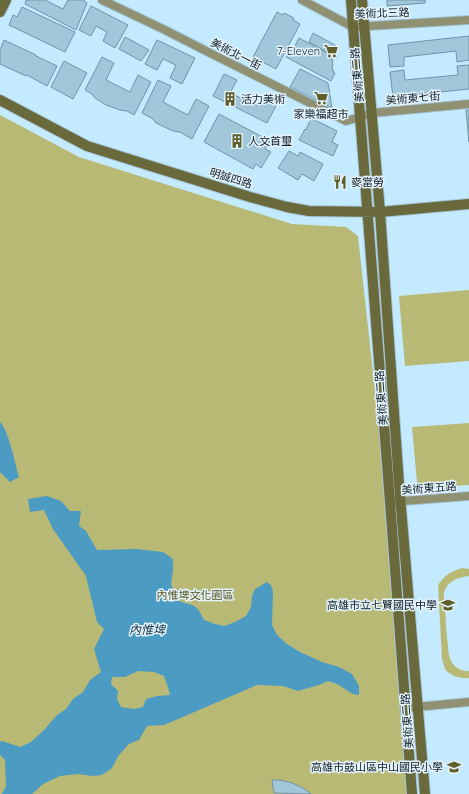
<svg xmlns="http://www.w3.org/2000/svg" width="469" height="794" font-family="Quicksand,'Noto Sans TC',sans-serif">
<style>
.green{fill:#b9b976}
.water{fill:#4c9bc2;fill-rule:evenodd}
.building{fill:#a2c7db;stroke:#7093a6}
.lines{fill:none;stroke-linecap:round;stroke-linejoin:round}
.street-casing{stroke:#a4c5d8;stroke-width:10}
.secondary-casing{stroke:#a4c5d8;stroke-width:12}
.street{stroke:#909072;stroke-width:8}
.secondary{stroke:#69693b;stroke-width:10}
.labels{text-anchor:middle;dominant-baseline:central;stroke-width:3;stroke-linejoin:round;paint-order:stroke}
.street-label{font-size:11px;fill:#111f26;stroke:#e4f3fc}
.poi-label{font-size:11px;fill:#111f26;stroke:#e4f3fc;text-anchor:end}
.park-label{font-size:11px;fill:#55541c;stroke:#e4f3fc}
.water-label{font-size:12px;font-style:italic;fill:#1a3d4f;stroke:#e4f3fc}
</style>
<rect width="100%" height="100%" fill="#c4eaff"/>
<path class="green" d="M0,115L79,157L292,224L346,227L358,236L378,418L407,794H0Z
M469,290V361L405,366L399,296Z
M469,423V485L423,488L417,483L412,427Z
M462,568L469,569V576C458,577 448,581 444,592C443,597 445,603 445,608C446,620 446,633 448,646C448,651 449,659 453,664C456,668 463,672 469,671V678C461,679 450,676 445,669C444,666 443,662 442,659L438,585C445,575 450,572 462,568Z"/>
<path class="water" d="M0,422C9,432 15,463 19,477L10,482L0,472Z
M47,496L61,501L70,511H81L79,526L86,531L97,550L137,549L163,552L173,559V571L171,584L178,601C194,606 196,603 204,620L215,624L225,626L237,621L246,616L251,607L252,596L255,589L267,582L271,585L273,592L272,625L277,635L287,644L300,652L322,662L339,667L352,674L359,686V695L353,694L337,684L328,681L319,685L298,691L283,686L257,685L164,725L147,726L139,740L129,744L119,755L112,768L102,775L93,776L78,774L60,776L43,784L32,794H2L6,786L5,760L0,755V742L2,741L20,747L31,742L45,729L56,716L66,709L73,699L83,692L90,680L101,672L94,649L104,629L97,622L86,576L53,529L44,510L30,512L28,499ZM138,671L154,672L164,676L167,684L170,695L157,696L146,699L143,707L134,709L121,707L117,699L118,691L111,684L112,677H125Z"/>
<path class="building" d="M26,0H45L63,9L68,0H83L87,3L76,30L25,4Z
M387,0H425V3L387,6Z
M91,6L128,25L115,48L103,41L107,32L96,26L91,36L79,30Z
M22,7L75,32L65,52L9,25L13,15L17,17Z
M277,12L283,15L284,13L294,18L293,20L300,24L276,69L253,57Z
M313,33L335,45L337,58L309,42Z
M469,36V60L457,62L456,51L404,57V66L390,67L388,45Z
M125,37L149,50L141,61L119,49Z
M299,38L333,56L331,59L333,60L332,63L333,64L332,67H333L332,70L334,71L333,73H335L331,81L286,57L290,49L293,50Z
M4,40L36,55V56L57,66L47,86L27,75L26,76L0,64V50Z
M157,40L195,58L182,84L170,78L176,65L163,59L157,70L145,64Z
M102,57L114,63L106,80L130,92L138,75L151,82L134,115L127,111L120,110L106,105L95,98L92,94L85,90Z
M64,61L87,73L73,99L51,87Z
M469,65V89L393,97L390,72L404,70L405,80L458,75L457,66Z
M300,69L328,83L332,108L290,87Z
M224,74L237,80L230,93L258,106L264,95L278,102L267,123L213,96Z
M158,80L171,86L163,102L188,115L196,99L209,106L192,139L180,132L173,131L156,123L153,119L142,113Z
M466,110H469V142Z
M219,114L270,141L265,149L271,152L261,168L256,164L253,169L204,142Z
M311,118L337,131L332,142L338,145L333,156L299,140L305,129L306,130Z
M289,151L298,156L300,152L323,164L314,181L302,174L298,180L278,168Z
M272,780H280L292,783L303,788L311,794L274,793Z"/>
<g class="lines">
<defs>
<path id="street" d="M102,0L165,30L212,54L346,121L360,117L372,113L469,104
M302,0L353,27L469,20
M390,502L469,496
M406,708L469,702"/>
<path id="secondary" d="M351,0L390,502L412,794
M362,0L380,212L399,484L425,794
M0,12L6,0
M0,100L87,146L250,197L287,207L309,211L380,212L469,204"/>
</defs>
<use href="#street" class="street-casing"/>
<use href="#secondary" class="secondary-casing"/>
<use href="#street" class="street"/>
<use href="#secondary" class="secondary"/>
</g>
<defs>
<symbol id="supermarket-bare" viewBox="-9 -9 18 18"><path d="M-6-5.5h2.5l.6 2H6L4.5 2H-2.5L-4.4-4H-6ZM-1.5 3.2a1.3 1.3 0 1 0 .1 0ZM3 3.2a1.3 1.3 0 1 0 .1 0Z" fill="#5f5e2b" stroke="#e4f3fc" stroke-width="2.5" paint-order="stroke"/></symbol>
<symbol id="building-bare" viewBox="-9 -9 18 18"><path d="M-4-6H4V6H1V3H-1V6H-4ZM-2.5-4.3h1.7v1.8h-1.7ZM.8-4.3h1.7v1.8H.8ZM-2.5-1h1.7V.8h-1.7ZM.8-1h1.7V.8H.8Z" fill="#5f5e2b" stroke="#e4f3fc" stroke-width="2.5" paint-order="stroke"/></symbol>
<symbol id="restaurant-bare" viewBox="-9 -9 18 18"><path d="M-5-6h1v4h1v-4h1v4h1v-4h1v5L-1.5 .5V6h-2V.5L-5-1ZM5-6V6H3V1.5H1.5Q1.5-4 5-6Z" fill="#5f5e2b" stroke="#e4f3fc" stroke-width="2.5" paint-order="stroke"/></symbol>
<symbol id="school-bare" viewBox="-9 -9 18 18"><path d="M0-5L7-2L0 1L-7-2ZM-4 1L0 2.5L4 1V4Q0 6-4 4Z" fill="#5f5e2b" stroke="#e4f3fc" stroke-width="2.5" paint-order="stroke"/></symbol>
</defs>
<g fill-rule="evenodd">
<use href="#supermarket-bare" x="321" y="41" width="20" height="20"/>
<use href="#supermarket-bare" x="311" y="88" width="20" height="20"/>
<use href="#building-bare" x="220" y="89" width="20" height="20"/>
<use href="#building-bare" x="227" y="131" width="20" height="20"/>
<use href="#restaurant-bare" x="330" y="172" width="20" height="20"/>
<use href="#school-bare" x="438" y="595" width="20" height="20"/>
<use href="#school-bare" x="444" y="757" width="20" height="20"/>
</g>
<g class="labels">
<g class="street-label">
<text transform="translate(382 13) rotate(-2)">美術北三路</text>
<text transform="translate(236 54) rotate(27)">美術北一街</text>
<text transform="translate(357 75) rotate(-95)">美術東二路</text>
<text transform="translate(413 98) rotate(-5)">美術東七街</text>
<text transform="translate(231 178) rotate(17)">明誠四路</text>
<text transform="translate(381 398) rotate(-94)">美術東二路</text>
<text transform="translate(429 488) rotate(-4)">美術東五路</text>
<text transform="translate(407 721) rotate(-94)">美術東二路</text>
</g>
<g class="poi-label">
<text x="320" y="51">7-Eleven</text>
<text x="241" y="99" text-anchor="start">活力美術</text>
<text x="321" y="114" text-anchor="middle">家樂福超市</text>
<text x="248" y="141" text-anchor="start">人文首璽</text>
<text x="351" y="182" text-anchor="start">麥當勞</text>
<text x="437" y="605">高雄市立七賢國民中學</text>
<text x="443" y="767">高雄市鼓山區中山國民小學</text>
</g>
<g class="park-label">
<text x="195" y="595">內惟埤文化園區</text>
</g>
<g class="water-label">
<text x="147" y="629">內惟埤</text>
</g>
</g>
</svg>
